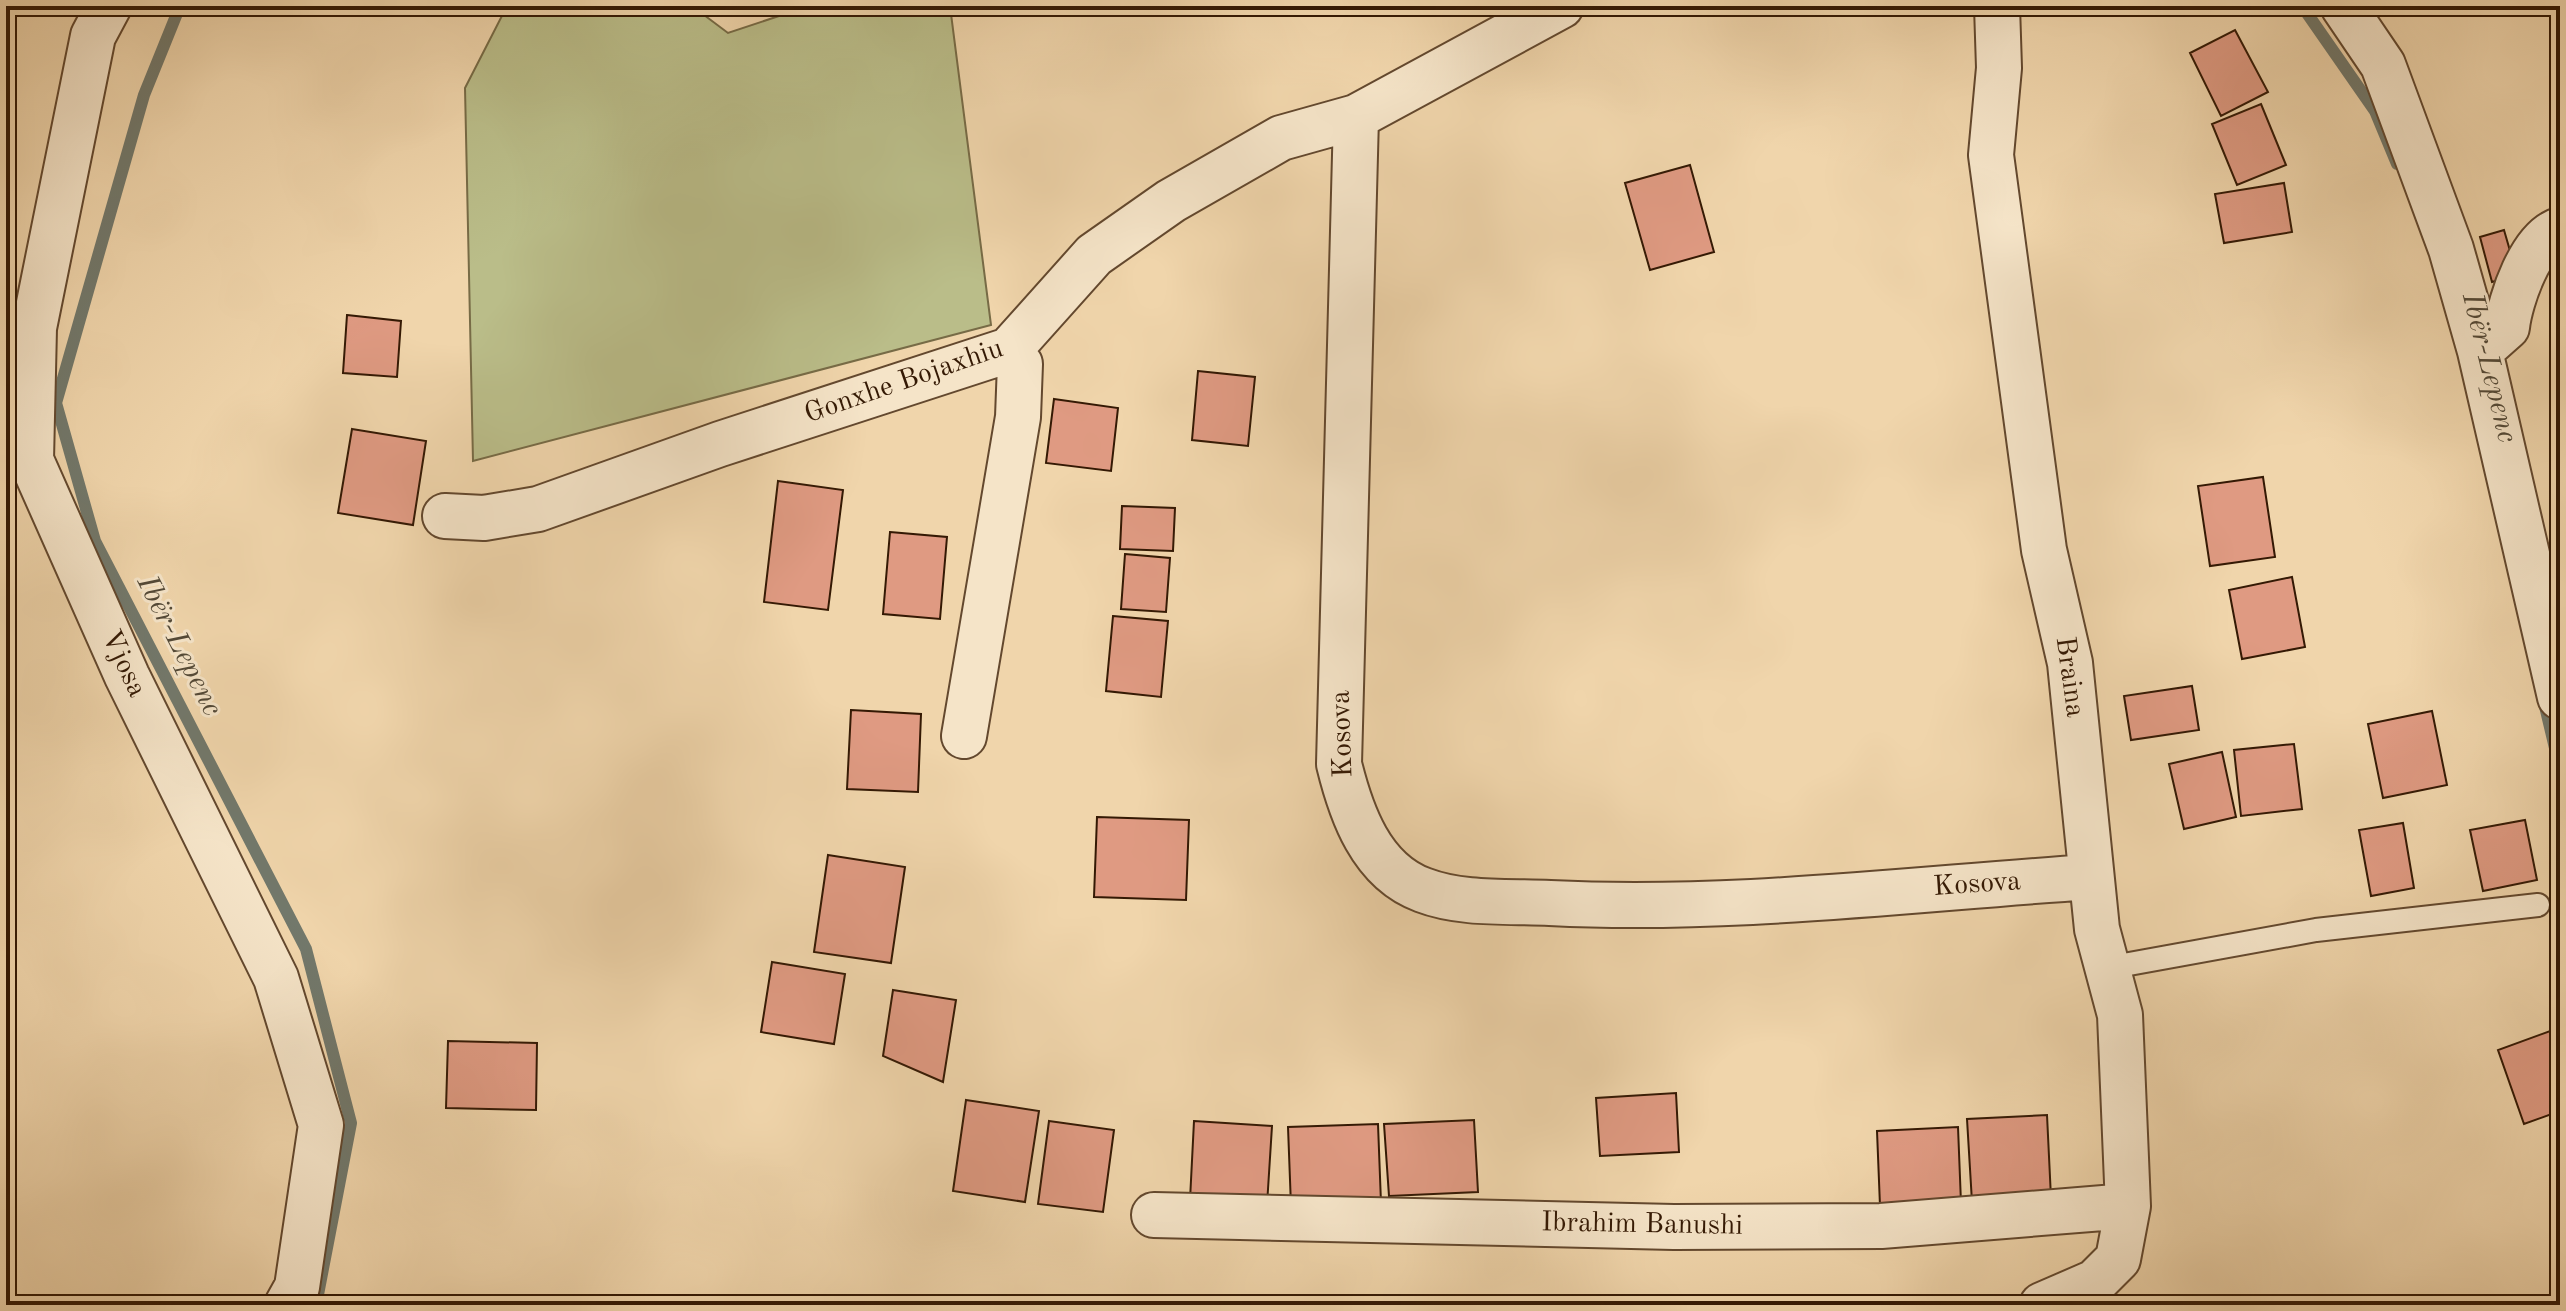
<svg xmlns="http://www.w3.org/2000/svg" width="2566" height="1311" font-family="'Old Standard TT',serif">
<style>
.green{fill:#babd89;stroke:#776b46;stroke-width:2}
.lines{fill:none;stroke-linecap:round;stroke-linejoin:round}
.stream{stroke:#72786b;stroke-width:12}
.building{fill:#df9a82;stroke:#341904;stroke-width:2}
.service-casing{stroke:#63482e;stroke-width:26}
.minor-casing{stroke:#63482e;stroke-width:48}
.service{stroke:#f5e4c8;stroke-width:22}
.minor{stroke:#f5e4c8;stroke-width:44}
.labels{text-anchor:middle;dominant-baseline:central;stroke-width:6;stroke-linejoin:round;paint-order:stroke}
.street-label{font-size:28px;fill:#341904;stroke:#f5e4c8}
.water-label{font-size:30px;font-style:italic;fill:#534937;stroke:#f5e4c8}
</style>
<rect width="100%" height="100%" fill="#f0d5ab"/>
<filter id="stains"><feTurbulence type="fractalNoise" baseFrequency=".0025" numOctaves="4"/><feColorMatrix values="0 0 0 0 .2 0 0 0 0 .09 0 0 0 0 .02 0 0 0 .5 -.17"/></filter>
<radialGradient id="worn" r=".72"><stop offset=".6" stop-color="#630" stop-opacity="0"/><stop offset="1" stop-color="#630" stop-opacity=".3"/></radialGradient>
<path class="green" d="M507,6H692L728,33L809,6H950L991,325L473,461L465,88Z"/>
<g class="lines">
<path class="stream" d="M180,6L144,95L56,403L95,541L306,949L351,1123L316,1305
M2302,6L2375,111L2397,164
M2543,698L2560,769"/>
</g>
<path class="building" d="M2235,30L2268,92L2221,116L2190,53Z
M2261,104L2286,165L2237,185L2212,124Z
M1690,165L1714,252L1650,270L1625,183Z
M2284,183L2292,232L2224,243L2215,194Z
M2504,230L2517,275L2492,282L2480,237Z
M2560,260V304L2552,261Z
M347,315L401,321L397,377L343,373Z
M1198,371L1255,377L1248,446L1192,440Z
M1054,399L1118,408L1111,471L1046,463Z
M352,429L426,441L413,525L338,513Z
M2263,477L2275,557L2210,566L2198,486Z
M778,481L843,490L828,610L764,602Z
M1122,506L1175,508L1173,551L1120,549Z
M890,532L947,537L940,619L883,614Z
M1125,554L1170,558L1166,612L1121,609Z
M2292,577L2305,647L2242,659L2229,590Z
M1113,616L1168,621L1161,697L1106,691Z
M2192,686L2199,730L2131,740L2124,696Z
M851,710L921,714L918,792L847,789Z
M2432,711L2447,785L2383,798L2368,724Z
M2294,744L2302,809L2241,816L2234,750Z
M2222,752L2236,817L2184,829L2169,764Z
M1097,817L1189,820L1186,900L1094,897Z
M2525,820L2537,880L2483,891L2470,830Z
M2403,823L2414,888L2371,896L2359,830Z
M828,855L905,867L891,963L814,952Z
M772,962L845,974L834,1044L761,1032Z
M893,990L956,1000L943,1082L883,1056Z
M2553,1030L2560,1048V1111L2524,1124L2498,1050Z
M448,1041L537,1043L536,1110L446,1108Z
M1676,1093L1679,1152L1600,1156L1596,1098Z
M966,1100L1039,1111L1025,1202L953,1191Z
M2047,1115L2051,1198L1972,1202L1967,1119Z
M1474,1120L1478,1192L1389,1196L1384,1124Z
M1049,1121L1114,1130L1103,1212L1038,1204Z
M1194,1121L1272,1126L1267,1205L1190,1200Z
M1378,1124L1381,1203L1291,1206L1288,1127Z
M1958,1127L1961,1203L1880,1206L1877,1131Z"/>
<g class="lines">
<defs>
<path id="service" d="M2107,968L2316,930L2538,905"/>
<path id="minor" d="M109,6L93,36L34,328L31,460L127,676L276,978L321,1125L297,1287L287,1305
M1997,6L1999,68L1991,155L2044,550L2070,663L2097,929L2120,1015L2128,1206L2118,1259L2095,1282L2042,1305
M2343,6L2383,65L2451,249L2480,351L2560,697
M1356,117L1339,764C1351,813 1371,871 1423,890C1462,905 1509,901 1550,903C1730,912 1911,889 2090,877
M2480,351L2507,327C2510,300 2531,238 2560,230
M445,516L484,518L538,509L720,444L1009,350L1094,255L1171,201L1281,138L1356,117L1561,6
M964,736L1018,417L1020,364L1009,350
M1154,1215L1674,1227L1881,1226L2128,1206"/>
</defs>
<use href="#service" class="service-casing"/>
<use href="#minor" class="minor-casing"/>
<use href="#service" class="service"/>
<use href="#minor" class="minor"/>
</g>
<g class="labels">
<g class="street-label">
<text transform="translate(904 382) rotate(-19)">Gonxhe Bojaxhiu</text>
<text transform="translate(123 664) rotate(65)">Vjosa</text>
<text transform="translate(2069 677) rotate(82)">Braina</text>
<text transform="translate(1343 734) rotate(-92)">Kosova</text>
<text transform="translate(1977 885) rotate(-4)">Kosova</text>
<text transform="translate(1642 1225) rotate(1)">Ibrahim Banushi</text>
</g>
<g class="water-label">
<text transform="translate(2489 368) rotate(76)">Ibër-Lepenc</text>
<text transform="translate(179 646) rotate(63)">Ibër-Lepenc</text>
</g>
</g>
<rect width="2566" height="1311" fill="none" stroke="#f0d5ab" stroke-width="32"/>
<rect x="8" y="8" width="2550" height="1295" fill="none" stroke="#341904" stroke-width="4"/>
<rect x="16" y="16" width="2534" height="1279" fill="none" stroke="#341904" stroke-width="2"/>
<rect width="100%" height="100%" filter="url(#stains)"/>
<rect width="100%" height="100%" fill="url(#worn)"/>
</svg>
